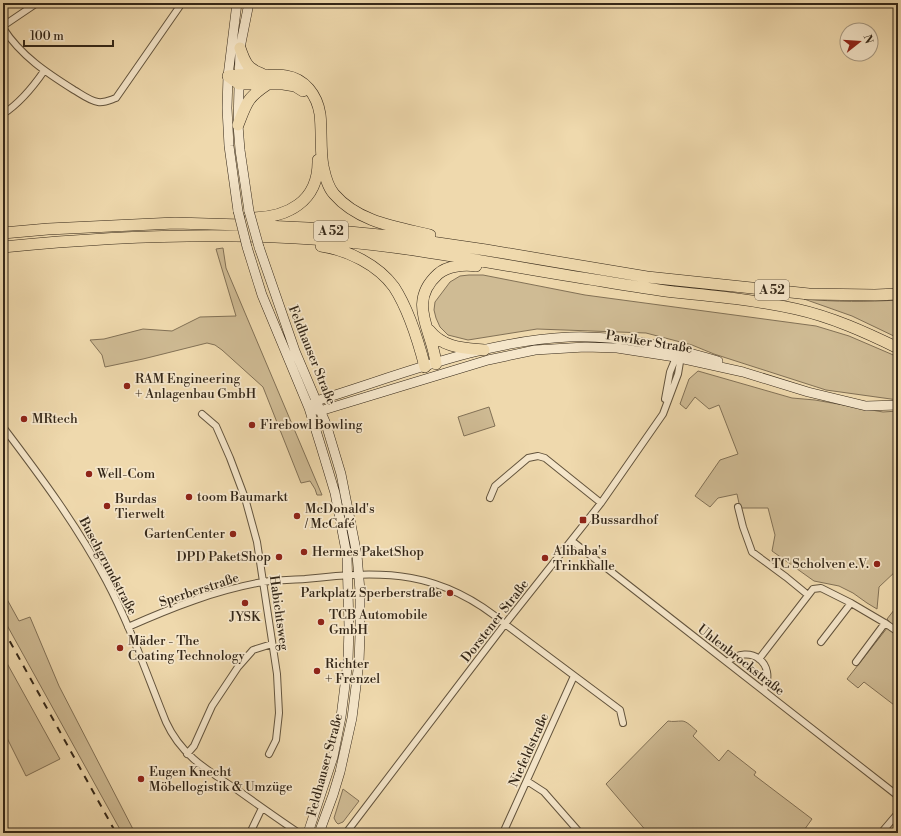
<svg xmlns="http://www.w3.org/2000/svg" width="901" height="836" font-family="'Libre Bodoni',serif">
<style>
.green{fill:#cfbb94;stroke:#827156}
.lines{fill:none;stroke-linecap:round;stroke-linejoin:round}
.street-casing{stroke:#63543d;stroke-width:8}
.secondary-casing{stroke:#342718;stroke-width:10}
.highway-casing{stroke:#342718;stroke-width:12}
.street{stroke:#f5e6ca;stroke-width:6}
.secondary{stroke:#f5e6ca;stroke-width:9}
.highway{stroke:#efd9ad;stroke-width:11}
.rail{stroke:#342718;stroke-width:2;stroke-dasharray:7 7;stroke-linecap:butt}
.secondary-bridge-casing{stroke:#342718;stroke-width:10;stroke-linecap:butt}
.secondary-bridge{stroke:#f5e6ca;stroke-width:9}
.poi-dot{fill:#8f2418;stroke:#f5e6ca;stroke-width:1.5}
.labels{text-anchor:middle;dominant-baseline:central;stroke-width:3.5;stroke-linejoin:round;paint-order:stroke}
.shield{fill:#f5e6ca;stroke:#6e604d;stroke-width:1}
.shield-label{font-size:12px;font-weight:bold;fill:#342718}
.street-label{font-size:13px;fill:#342718;stroke:#f5e6ca}
.poi-label{font-size:13px;fill:#342718;stroke:#f5e6ca;text-anchor:start}
</style>
<rect width="100%" height="100%" fill="#efd9ad"/>
<filter id="stains"><feTurbulence type="fractalNoise" baseFrequency=".005" numOctaves="4"/><feColorMatrix values="0 0 0 0 .2 0 0 0 0 .09 0 0 0 0 .02 0 0 0 .5 -.17"/></filter>
<radialGradient id="worn" r=".72"><stop offset=".6" stop-color="#630" stop-opacity="0"/><stop offset="1" stop-color="#630" stop-opacity=".3"/></radialGradient>
<path class="green" d="M223,248L226,268L322,495H317L315,489L310,481L301,483L263,387L222,350L215,345L207,343L143,359L105,367L102,355L90,340L104,339L143,329L172,331L200,317L236,316L216,249Z
M469,275H483L585,295L816,326L849,336L898,357V400L826,390L714,354L692,345L646,333L537,329L468,340L448,335L440,327L436,318L434,310L435,302L450,282L460,276Z
M804,299C836,302 867,302 898,300V338L852,316Z
M698,371L792,398L815,400L883,412L898,411V569L879,587L877,609L867,603L853,593L839,586L814,581L772,551L775,535L768,508H740L737,494L718,498L710,507L695,496L720,460L738,454L719,405L709,409L695,397L686,409L680,404L689,379Z
M489,407L495,426L464,436L458,417Z
M3,592L19,621L30,617L59,686L135,833H122L3,618Z
M898,605V708L864,682L858,688L847,679L891,623L887,619Z
M3,656L60,759L26,776L3,730Z
M668,721C673,722 677,721 682,721C687,721 693,728 697,731L693,736L719,761L728,750L756,772L754,775L812,819L802,833H648L606,784Z
M343,789L359,801L343,822L338,824L336,822L334,818Z"/>
<g class="lines">
<defs>
<path id="street" d="M3,26L37,3
M3,28C21,56 47,73 74,90C81,94 90,101 98,102C105,103 110,100 116,98L182,3
M3,114C20,103 33,87 44,71
M665,399L670,372L677,355
M202,414L216,426L230,458L245,498L257,542L277,674L279,713L276,740L269,754
M3,427C41,477 76,524 106,580C130,625 147,675 166,722C181,755 207,770 236,789C257,804 278,819 299,833
M490,498L495,486L528,458L538,456L545,458L601,503
M738,507L743,527L752,552L786,577L808,595
M572,541L898,796
M128,627C171,608 216,590 263,582C277,580 291,580 305,579C385,570 441,570 505,624L620,710L623,723
M821,642L851,603
M759,659L813,589L821,588L851,603L885,623L898,632
M727,662C750,643 777,663 764,690
M856,662L885,623
M187,754L194,746L212,706L238,667L253,650L272,644
M527,781L544,792L580,833
M250,833L262,808
M346,833L505,624L601,503L663,414L678,374L681,356
M503,833L574,676
M881,833L898,813"/>
<path id="secondary" d="M237,3L228,76L227,108L229,146L238,211
M249,3L240,48L238,125L240,150L249,211
M247,247L262,295L309,408L322,450L335,493L347,556L349,627L348,661L341,717L333,757L308,833
M259,247L295,351L326,424L341,474L357,555L360,591V635L359,662L352,718L340,772L333,795L319,833
M312,405L316,401C398,376 482,341 569,337C621,335 669,347 718,361
M316,410L320,411L488,360L535,350L585,347L617,348L675,357L743,372L808,392L866,406L898,405"/>
<path id="highway" d="M240,48C245,63 248,69 262,74
M228,76C241,74 254,74 268,75C274,75 280,75 286,76C305,79 317,95 320,114C322,131 320,149 323,166C325,175 327,186 334,194C358,222 396,227 430,235
M228,76L239,84H283L295,86L303,91
M238,125C247,102 247,98 268,84
M250,218C287,218 319,202 318,160
M3,233L48,229L175,223L242,225L308,228L390,236L486,250L647,277L809,294L875,295L898,294
M321,246C348,250 378,265 394,287C409,310 418,340 425,367
M3,247C113,236 225,231 336,241C425,248 513,268 602,281C626,285 650,289 674,292C715,296 756,300 796,309C832,317 865,332 898,348
M429,330C443,348 463,348 484,350
M436,364C433,331 406,303 438,274C447,266 464,264 476,266"/>
</defs>
<use href="#street" class="street-casing"/>
<use href="#secondary" class="secondary-casing"/>
<use href="#highway" class="highway-casing"/>
<use href="#street" class="street"/>
<use href="#secondary" class="secondary"/>
<use href="#highway" class="highway"/>
<path class="rail" d="M3,629L116,833"/>
<defs>
<path id="secondary-bridge" d="M238,211L247,247
M249,211L259,247"/>
</defs>
<use href="#secondary-bridge" class="secondary-bridge-casing"/>
<use href="#secondary-bridge" class="secondary-bridge"/>
</g>
<g class="poi-dot">
<circle cx="127" cy="386" r="4"/>
<circle cx="24" cy="419" r="4"/>
<circle cx="252" cy="425" r="4"/>
<circle cx="89" cy="474" r="4"/>
<circle cx="189" cy="497" r="4"/>
<circle cx="107" cy="506" r="4"/>
<circle cx="297" cy="516" r="4"/>
<rect x="579" y="516" width="8" height="8" rx="2"/>
<circle cx="233" cy="534" r="4"/>
<circle cx="304" cy="552" r="4"/>
<circle cx="279" cy="557" r="4"/>
<circle cx="545" cy="558" r="4"/>
<circle cx="877" cy="564" r="4"/>
<circle cx="450" cy="593" r="4"/>
<circle cx="245" cy="603" r="4"/>
<circle cx="321" cy="622" r="4"/>
<circle cx="120" cy="648" r="4"/>
<circle cx="317" cy="671" r="4"/>
<circle cx="141" cy="779" r="4"/>
</g>
<g class="labels">
<g class="shield">
<rect x="314" y="221" width="34" height="20" rx="3"/>
<rect x="755" y="280" width="34" height="20" rx="3"/>
</g>
<g class="shield-label">
<text x="331" y="231">A 52</text>
<text x="772" y="290">A 52</text>
</g>
<g class="street-label">
<text transform="translate(649 342) rotate(9)">Pawiker Straße</text>
<text transform="translate(312 355) rotate(68)">Feldhauser Straße</text>
<text transform="translate(108 566) rotate(62)">Buschgrundstraße</text>
<text transform="translate(199 590) rotate(-18)">Sperberstraße</text>
<text transform="translate(279 613) rotate(82)">Habichtsweg</text>
<text transform="translate(495 621) rotate(-52)">Dorstener Straße</text>
<text transform="translate(741 660) rotate(38)">Uhlenbrockstraße</text>
<text transform="translate(529 750) rotate(-66)">Niefeldstraße</text>
<text transform="translate(325 765) rotate(-75)">Feldhauser Straße</text>
</g>
<g class="poi-label">
<text x="135" y="379">RAM Engineering<tspan x="135" dy="15">+ Anlagenbau GmbH</tspan></text>
<text x="32" y="419">MRtech</text>
<text x="260" y="425">Firebowl Bowling</text>
<text x="97" y="474">Well-Com</text>
<text x="197" y="497">toom Baumarkt</text>
<text x="115" y="499">Burdas<tspan x="115" dy="15">Tierwelt</tspan></text>
<text x="305" y="509">McDonald's<tspan x="305" dy="15">/ McCafé</tspan></text>
<text x="591" y="520">Bussardhof</text>
<text x="225" y="534" text-anchor="end">GartenCenter</text>
<text x="553" y="551">Alibaba's<tspan x="553" dy="15">Trinkhalle</tspan></text>
<text x="312" y="552">Hermes PaketShop</text>
<text x="271" y="557" text-anchor="end">DPD PaketShop</text>
<text x="869" y="564" text-anchor="end">TC Scholven e.V.</text>
<text x="442" y="593" text-anchor="end">Parkplatz Sperberstraße</text>
<text x="329" y="615">TCB Automobile<tspan x="329" dy="15">GmbH</tspan></text>
<text x="245" y="617" text-anchor="middle">JYSK</text>
<text x="128" y="641">Mäder - The<tspan x="128" dy="15">Coating Technology</tspan></text>
<text x="325" y="664">Richter<tspan x="325" dy="15">+ Frenzel</tspan></text>
<text x="149" y="772">Eugen Knecht<tspan x="149" dy="15">Möbellogistik &amp; Umzüge</tspan></text>
</g>
</g>
<rect width="901" height="836" fill="none" stroke="#efd9ad" stroke-width="16"/>
<rect x="4" y="4" width="893" height="828" fill="none" stroke="#342718" stroke-width="2"/>
<rect x="8" y="8" width="885" height="820" fill="none" stroke="#342718"/>
<g transform="translate(859 42) rotate(73)"><circle r="19" fill="#f5e6ca" stroke="#a89a83"/>
<path d="M0-3L7 15L0 10L-7 15Z" fill="#8f2418"/>
<text y="-6" font-size="11" font-weight="bold" text-anchor="middle" fill="#342718">N</text>
</g>
<path d="M24 40v6h89v-6" fill="none" stroke="#342718" stroke-width="2"/>
<text x="30" y="40" font-size="12" fill="#342718" stroke="#f5e6ca" stroke-width="3" paint-order="stroke">100 m</text>
<rect width="100%" height="100%" filter="url(#stains)"/>
<rect width="100%" height="100%" fill="url(#worn)"/>
</svg>
